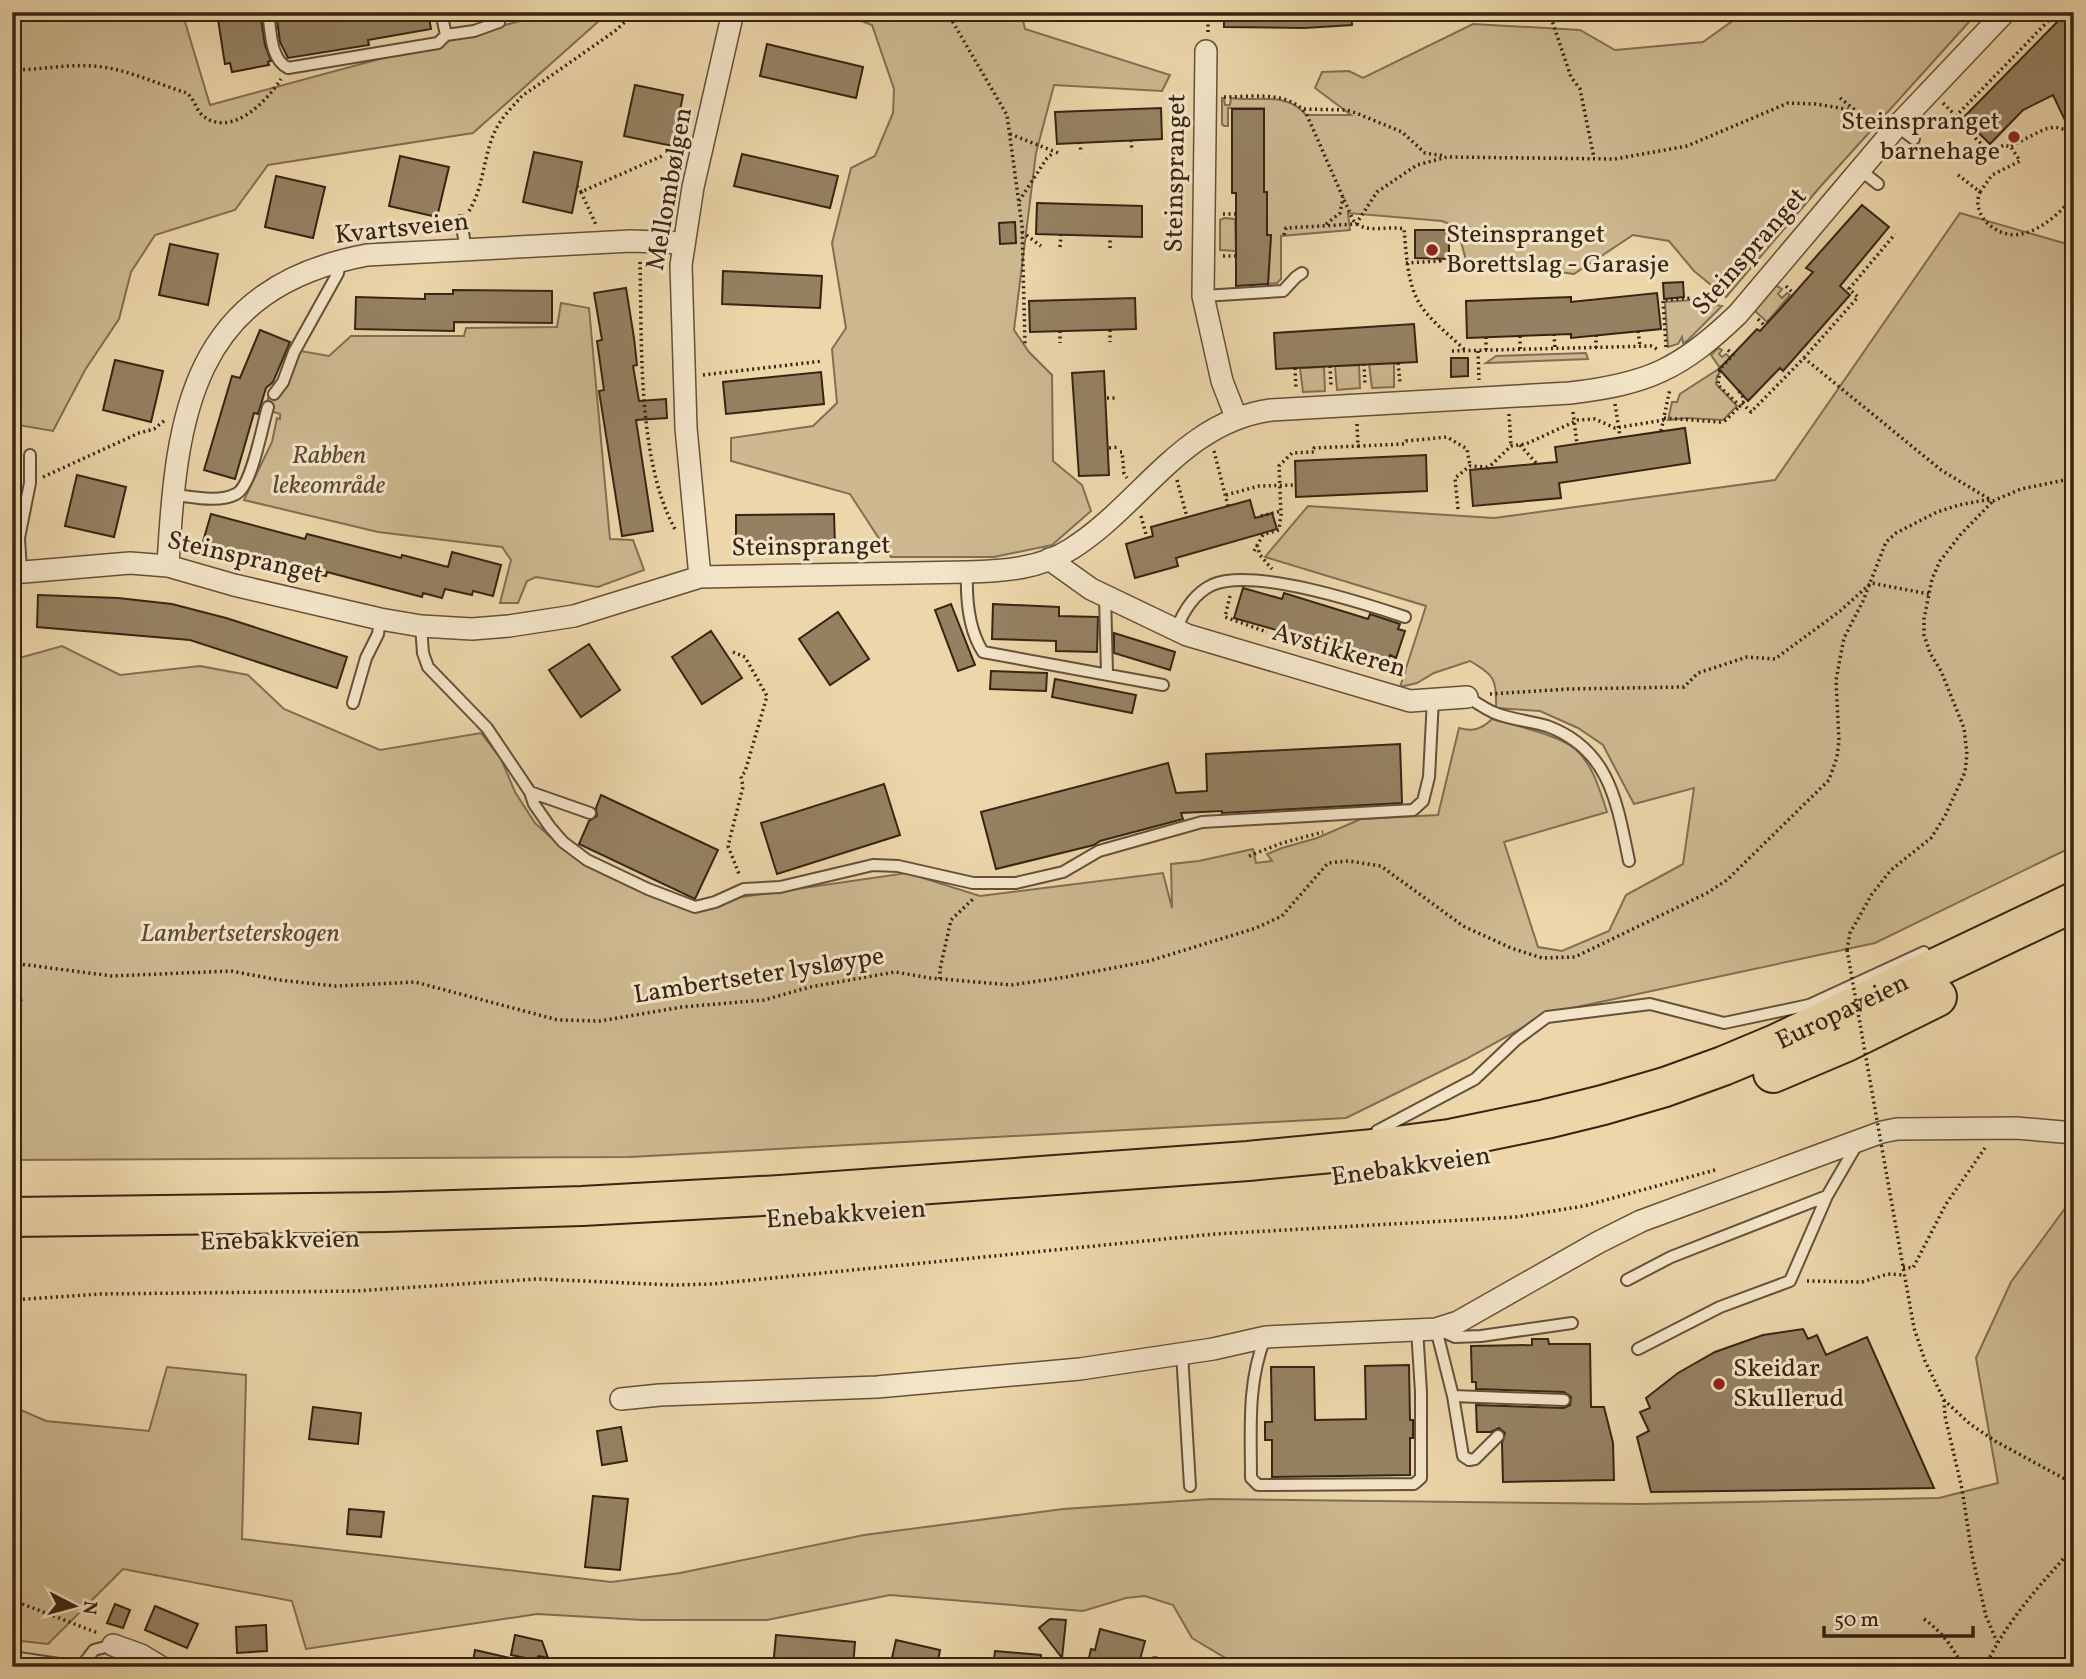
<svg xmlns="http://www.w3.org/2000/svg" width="2086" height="1679" font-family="Vollkorn,serif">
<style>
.green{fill:#cdb890;stroke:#826e52;stroke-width:2}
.building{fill:#958162;stroke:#362413;stroke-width:2}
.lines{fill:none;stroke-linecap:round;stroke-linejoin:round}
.lane-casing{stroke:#645039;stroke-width:14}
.street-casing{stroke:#645039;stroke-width:24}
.highway-casing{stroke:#362413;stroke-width:42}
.path{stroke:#362413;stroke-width:3.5;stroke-dasharray:2 3.5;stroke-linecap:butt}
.lane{stroke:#f3e4c8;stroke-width:10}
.street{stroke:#f3e4c8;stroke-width:21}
.highway{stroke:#ecd6aa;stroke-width:38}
.path-bridge{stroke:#362413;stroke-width:3.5;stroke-dasharray:2 3.5;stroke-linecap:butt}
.poi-dot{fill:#8f2418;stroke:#f3e4c8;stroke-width:2.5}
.labels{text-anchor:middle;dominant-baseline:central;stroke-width:6;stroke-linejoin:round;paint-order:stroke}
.poi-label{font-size:26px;fill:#362413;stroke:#f3e4c8;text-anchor:start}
.street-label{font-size:26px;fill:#362413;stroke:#f3e4c8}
.park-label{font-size:26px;font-style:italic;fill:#5c4932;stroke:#f3e4c8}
</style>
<rect width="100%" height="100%" fill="#ecd6aa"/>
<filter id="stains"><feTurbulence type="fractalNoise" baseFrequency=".00286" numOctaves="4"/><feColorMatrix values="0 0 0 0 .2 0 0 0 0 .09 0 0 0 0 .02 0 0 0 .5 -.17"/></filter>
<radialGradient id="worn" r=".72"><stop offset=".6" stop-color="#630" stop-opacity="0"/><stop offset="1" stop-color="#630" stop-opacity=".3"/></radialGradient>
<path class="green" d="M12,12H182L210,105L553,12H609L473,133L268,165L235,210L155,235L131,272L119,319L85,370L53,431L12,424Z
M838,12H1021L1025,29L1170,75L1162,91L1054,85L1036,153L1014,330L1029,352L1052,375L1053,461L1082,485L1091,511L1052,545L994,557H891L850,494L731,461V438L813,426L837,403L832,349L846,328L832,243L851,168L875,156L893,113L894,89L872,25Z
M1745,12H1978L1820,187L1726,297L1694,271L1669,241L1633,235L1574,274L1466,260L1457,227L1442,221L1348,213L1350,230L1281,236V279L1277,283L1268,284L1271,235H1267V193L1264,192V108H1228V126H1224L1222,124V98H1224L1225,105H1230L1231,98C1258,102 1286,91 1306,115H1351L1315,88L1322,72L1349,71L1363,78L1473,24L1580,30L1615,50L1703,42Z
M1960,213L2074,246V846L1875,943L1549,1013L1466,1059L1346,1118L630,1157L12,1160V660L62,646L120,675L200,666L248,675L284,709L380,750L481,733L501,759L515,792L535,823L566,851L680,906L907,873L980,896L1163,873L1172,908L1171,864L1199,861L1253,849L1256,863L1272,861L1267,854L1282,848L1317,838L1361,819L1438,815L1459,728C1473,732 1482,729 1492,719C1513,725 1559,735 1575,749C1593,764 1600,791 1607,812L1504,842L1538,947L1562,951L1609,931L1626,895L1683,864L1694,788L1634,804L1603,745L1578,728L1540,711L1496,708C1497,679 1494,675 1470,661L1434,673L1417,683L1400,687L1426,606L1265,557L1308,506L1494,518L1775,480Z
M1224,218L1235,219L1236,251L1220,250V220Z
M1775,285L1782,289L1778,294L1782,298L1787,293L1790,295L1767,322L1754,310Z
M1693,300L1722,306L1687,341L1683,343L1682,337L1678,344L1668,347L1665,302Z
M561,303L589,308L610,539L633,540L644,570L598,587L536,577L527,581L518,603H500L511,560L502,547L378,532L244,500L272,442L277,418L280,419V414L265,409L269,395L277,393L295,350L329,356L351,336H464L466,328L557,327Z
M1718,348L1722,350L1719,354L1722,357L1726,354L1732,359L1717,376L1716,384L1737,406L1723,420L1687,418L1668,420L1672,402H1677L1680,394L1720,368L1711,355Z
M1586,353L1588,359L1486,363L1496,356Z
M1394,363V387L1372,388L1369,364Z
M1359,365L1360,388L1337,390L1335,366Z
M1324,367L1325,391L1303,392L1300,368Z
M2074,1196V1667H1234L1232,1662L1192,1638L1173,1605L1145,1596L1126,1598L1083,1611L890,1595L767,1620H643L537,1614L306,1649L292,1601L123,1569L48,1644L12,1640V1406L46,1421L149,1431L167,1367L246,1375L242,1539L611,1582L680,1573L864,1535L1063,1509L1211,1499L1640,1504L1939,1498L1998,1483L1976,1358L2011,1282Z"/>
<path class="building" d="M221,12H260L265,45L271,61L268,62L269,65L232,72L230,63L225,64L223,52L218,19L222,18Z
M276,12H428L431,29L368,40L369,45L288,58L280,42Z
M1224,12H1351L1352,25L1304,28L1224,27Z
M2062,17L2074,33V139L2053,95L2023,110L1990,144L1963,118Z
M767,44L863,67L856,98L760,76Z
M635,85L683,95L673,146L624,136Z
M1161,108L1162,139L1057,144L1055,112Z
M1232,109H1264V192H1267V235H1271L1268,284L1236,286V193H1232Z
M534,152L582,162L572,213L523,202Z
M742,154L838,176L830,208L734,186Z
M400,156L449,167L437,217L389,206Z
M276,176L325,187L313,238L265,227Z
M1037,203L1142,206V237L1036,234Z
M1862,205L1889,227L1840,286L1850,295L1783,371L1780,368L1748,401L1719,369L1757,329L1760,331L1783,306L1813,272L1806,268Z
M1015,222L1016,243L1000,244L999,223Z
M1415,230H1449V259L1415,258Z
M170,244L218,254L208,305L159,295Z
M723,271L822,276L820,308L722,304Z
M1683,282L1684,297L1664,299L1663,283Z
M626,288L634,338L637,365L633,366L639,401L666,399L667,418L636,420L653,531L622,536L599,391L604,390L597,341L602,340L594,293Z
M453,290L552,291V323L454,322V331L355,329L356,297L425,299V294H453Z
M1657,293L1661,329L1571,338V334L1467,338L1466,301L1571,297V302Z
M1135,298L1136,329L1030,332L1029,301Z
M1414,324L1417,362L1276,369L1274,333Z
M260,330L290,342L273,382L266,388L258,414L254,413L235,479L204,470L232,376L240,378Z
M1451,358H1468V376L1451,377Z
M115,360L163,371L151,422L103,410Z
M1104,371L1109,475L1079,476L1072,373Z
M821,372L824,404L726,414L723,382Z
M1685,428L1690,463L1559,483L1561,498L1473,506L1470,470L1557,462L1555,447Z
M1426,455L1427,491L1296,497L1295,461Z
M77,475L126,487L114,537L65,526Z
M1250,500L1255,518L1272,513L1277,529L1176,558L1178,566L1135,578L1126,544L1153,536L1151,527Z
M211,514L305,539L307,534L401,558L402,555L448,567L452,552L501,565L493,596L473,591L472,595L445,589L442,598L423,593L422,597L327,572L326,576L297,570L202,545Z
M834,514L835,547L736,548V515Z
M1243,588L1282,599L1284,593L1368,619L1370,614L1400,624L1398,629L1405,631L1396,658L1390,655L1387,666L1329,645L1234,618Z
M38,595L118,598L172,604L226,618L347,657L337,688L190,640L37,627Z
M951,604L975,665L958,671L935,610Z
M993,604L1059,607V616L1098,617L1097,652L1056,651V641L992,639Z
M838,612L869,659L830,685L799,639Z
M711,631L742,678L702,704L672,657Z
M1114,633L1175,652L1170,670L1114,653Z
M589,644L620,690L581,717L549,670Z
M991,671L1047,673L1046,691L990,689Z
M1055,679L1136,695L1132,713L1052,697Z
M1400,744L1402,803L1222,813V811L1181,813L1183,819L1100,841L1094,845L996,869L981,812L1168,763L1176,793L1207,791L1206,754Z
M884,784L900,835L777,874L761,823Z
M601,795L718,850L695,899L579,844L589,821L597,816L596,808Z
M1803,1329L1808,1339L1817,1335L1826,1355L1867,1337L1934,1488L1651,1492L1637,1437L1649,1431L1640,1412L1650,1408L1646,1398L1678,1373L1715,1352L1763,1335Z
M1532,1339H1548L1549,1344H1590L1591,1407H1604L1613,1443L1614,1480L1503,1482L1502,1443L1505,1433L1499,1428L1491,1432H1477L1476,1405L1564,1408L1570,1405L1571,1397L1564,1392L1476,1389V1382H1472L1471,1346L1532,1345Z
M1409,1365L1410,1420H1413V1438H1410V1475L1272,1477V1440H1265V1422H1272L1271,1367H1314L1315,1420L1366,1419L1365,1366Z
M313,1407L361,1413L358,1444L309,1439Z
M621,1427L627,1461L602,1465L597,1431Z
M593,1496L628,1499L620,1570L585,1567Z
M349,1509L384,1512L381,1537L347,1534Z
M115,1604L130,1610L123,1628L107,1623Z
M155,1606L198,1624L187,1648L145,1630Z
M1050,1619L1066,1620L1062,1658L1039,1628Z
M266,1625L267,1651L237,1653L236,1627Z
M1100,1629L1145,1641L1138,1667H1087L1091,1649L1095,1650Z
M515,1635L542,1641L548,1658L539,1656L535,1660L511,1655Z
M776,1635L855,1642L853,1667H773Z
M896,1640L940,1650L937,1667H908L909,1662L892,1658Z
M475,1650L519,1660L518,1667H472Z
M995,1651L1041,1655V1667H993Z"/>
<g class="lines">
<defs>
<path id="lane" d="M268,12C271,31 270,59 288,68L438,43L446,35
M441,12L446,35L474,31L499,22L497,12
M1897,126L1914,139
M1859,169L1878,184
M461,221L466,250
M1203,296L1283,291L1296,277L1302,273
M274,394L283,382L294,352L338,273L340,263
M175,495C193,497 219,503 236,494C252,486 262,426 268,407
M21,571L19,538L30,483V455
M967,572C966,599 968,629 983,652L1163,685
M1105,596L1107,673
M421,626L423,653L428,667L487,728L530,792L534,804L550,827L563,842L587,860L648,889L695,907L715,902L744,889L780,887L873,865L898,866L973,883H1016L1063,872L1099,851L1202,822L1413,810L1423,801L1429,777L1433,699
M1176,630C1183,612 1193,594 1212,585C1253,567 1363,603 1405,617
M1467,697C1476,702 1485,709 1495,713C1512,720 1531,721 1547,726C1610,749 1617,803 1629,861
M353,703L366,658L378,634L380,619
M530,792L590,813
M1375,1138L1377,1131L1475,1079L1516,1040L1547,1017L1650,1004L1724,1023L1809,1005L1924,952
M1627,1280L1671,1257L1827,1196
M1436,1329L1453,1396L1463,1456L1469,1460L1475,1459L1498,1436
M1439,1330L1455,1337L1481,1336L1572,1323
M1265,1338C1247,1383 1251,1430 1251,1478L1258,1485L1414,1484L1421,1478V1392L1417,1329
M1638,1349L1720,1307L1790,1281L1827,1196L1856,1146
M1182,1353L1190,1486
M1453,1396L1564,1400
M12,1657L79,1667
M81,1667L94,1650L113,1645
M1154,1667L1155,1663"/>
<path id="street" d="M1206,51L1203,296L1222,381L1236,417
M1049,559L1091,589L1187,635L1410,701L1467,697
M168,566C176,413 192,288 367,255L631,241L683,243
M12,573L130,563L168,566L234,585L380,619L421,626L472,629L509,626L574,616L700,577L967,572C1003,571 1040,569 1071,549C1141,505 1182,422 1271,410L1570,393C1648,384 1681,369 1738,314L1897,126L2005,12
M700,577L686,428L681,265L693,187L733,12
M621,1399L660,1395L877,1387L1080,1369L1213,1349L1266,1337L1436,1329L1458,1322L1599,1242L1641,1221L1882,1132L1897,1129L2016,1128L2074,1133
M113,1645L141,1655L161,1667"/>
<g id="highway">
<path d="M1773,1073L1846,1042L1937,997"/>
<path id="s1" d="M12,1217L385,1212L582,1206L780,1195L1248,1161L1373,1149L1449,1139L1546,1119L1603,1105L1665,1087L1723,1066L1778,1043L2074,902"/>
</g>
</defs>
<use href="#lane" class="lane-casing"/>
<use href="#street" class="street-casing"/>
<use href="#highway" class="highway-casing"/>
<path class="path" d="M947,12L1007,115L1022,226L1025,344
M1549,12L1571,77L1580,89L1594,158
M2066,12L2074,22
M1208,32V12
M12,70C40,70 66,64 93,66C125,68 157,84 187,93C195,100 196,110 203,116C232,138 267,101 281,79
M1224,97C1252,97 1286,90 1306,113L1353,220C1364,235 1388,225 1404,229C1406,250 1407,279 1417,299C1427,319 1450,335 1466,351
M1840,98L1874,125
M1943,103L1956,116
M1304,109L1347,110L1356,113L1402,132L1425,153L1445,156
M677,126L687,128
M1010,134L1061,154
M1131,140L1132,151
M1080,142L1081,153
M2011,146L2045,129L2055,127L2074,132
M1958,175L1980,192C1970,216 1998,239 2021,234C2042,230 2061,212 2074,196
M577,186L581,192L682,147
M581,192L596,225
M1980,192L1992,175L2020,161L2011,147L2004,145L1990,152L1954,118L2057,12
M1019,201L1047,158L1052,154
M469,211C484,187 483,157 495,131C501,118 513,106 522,96L615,31L636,12
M1223,214H1235
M1326,224L1340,213L1343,197
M1022,232L1041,246
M1284,235L1286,228L1356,224L1377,192L1417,165L1447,157L1615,159L1687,146L1788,103L1816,104L1857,111
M1060,247L1061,235
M1110,248V236
M1223,256H1236
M640,262C642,340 637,461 675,529
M1406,263L1440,261V259
M1786,286L1794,294
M1758,319L1765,326
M1110,330V342
M1060,331V343
M1638,331L1640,346
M1554,334L1555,349
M1596,335V348
M1520,336V350
M1666,347L1663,300L1693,298L1719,304
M1486,350V337
M1728,350L1733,355L1720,369L1718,385L1740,406L1746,399
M1452,351L1651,346L1659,350
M1478,351L1479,380
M1804,358L1858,297L1849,289L1895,234
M1398,363L1400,382
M1364,364L1365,384
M1330,366L1331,386
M1295,368L1296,389
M703,375L823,361
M1739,391L1745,400
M1107,398H1118
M1742,403L1751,412L1804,358L1941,470L1991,500
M1615,404L1620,437
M1573,412L1577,444
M1509,414L1511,446
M1664,418L1720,422L1726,420L1740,406
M1357,424L1358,446L1404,444L1406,441L1447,437L1467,449L1470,466
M1661,431L1670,389
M1520,445L1537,464
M1109,448L1119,447
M1214,451L1228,506
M1120,452H1122L1124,473L1127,478
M1487,469L1511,446L1526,444L1578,420L1595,419L1615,428L1664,420
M43,477L139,433L154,429L165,420
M1177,480L1187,517
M1226,495L1259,486L1296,485
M1458,509L1455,478L1470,466L1487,467
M1141,516L1147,538
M1261,516L1281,511
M1261,535L1279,530L1281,514L1279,466L1292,453L1314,452V448L1358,446
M1257,545L1260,555L1272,569
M1254,551L1263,535
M1230,596L1225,617L1267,632
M733,652L745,657L767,696L745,772L741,776L743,787L728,846L739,874
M1490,694L1568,689L1684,687L1698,673L1747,657L1775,659L1840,611L1871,583L1929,594
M1249,856L1282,843L1323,832
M1847,950L1850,933L1872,894L1891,870L1931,838L1945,816L1965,772L1967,754L1964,728L1941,671L1930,653L1924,635V619L1932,579L1940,561L1961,534L1993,501
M12,963L112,976L231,971L279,980L335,986L415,982L558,1020L600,1021L682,1007L764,1000L810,987L895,972L930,978L1011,985L1066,977L1149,961L1256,928L1282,916L1328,863L1348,861L1381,866L1463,926L1511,948L1542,958L1575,957L1707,893L1727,880L1829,780L1837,757L1839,741L1836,680L1844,638L1863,601L1886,542L1896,533L1937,512L1959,505L1985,500L1993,501L2021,489L2074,478
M940,979V969L951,920L974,898
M12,1009L21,1000L15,964
M1887,1177L1914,1328L1925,1361L1944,1400L1970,1424L1995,1441L2074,1484
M1903,1267L1913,1268L1946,1204L1985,1148
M1807,1281L1862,1282L1888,1274L1905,1275
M12,1300L100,1294L355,1291L537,1279L674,1285L712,1284L1215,1234L1516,1217L1584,1206L1715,1170
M1944,1400L1945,1416L1962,1489L1972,1555L1986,1616L1997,1642
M12,1600L98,1633
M1924,1619C1942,1632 1953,1647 1963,1667
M1985,1667C2007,1620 2040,1585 2074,1547"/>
<use href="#lane" class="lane"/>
<use href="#street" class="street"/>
<use href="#highway" class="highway"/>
<path class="path-bridge" d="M1847,950L1887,1177"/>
</g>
<g class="poi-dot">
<circle cx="2014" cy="137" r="7"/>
<circle cx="1432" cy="250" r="7"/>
<circle cx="1719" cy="1384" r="7"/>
</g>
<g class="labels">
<g class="poi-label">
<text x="2000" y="122" text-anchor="end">Steinspranget<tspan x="2000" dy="30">barnehage</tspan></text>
<text x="1446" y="235">Steinspranget<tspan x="1446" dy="30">Borettslag - Garasje</tspan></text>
<text x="1733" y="1369">Skeidar<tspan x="1733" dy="30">Skullerud</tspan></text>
</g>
<g class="street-label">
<text transform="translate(1176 173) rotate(-89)">Steinspranget</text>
<text transform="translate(670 189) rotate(-80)">Mellombølgen</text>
<text transform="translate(402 229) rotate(-6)">Kvartsveien</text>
<text transform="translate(1750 252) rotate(-49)">Steinspranget</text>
<text transform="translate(811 547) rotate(-1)">Steinspranget</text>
<text transform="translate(245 558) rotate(13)">Steinspranget</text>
<text transform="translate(1339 651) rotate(16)">Avstikkeren</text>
<text transform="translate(759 976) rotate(-9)">Lambertseter lysløype</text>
<text stroke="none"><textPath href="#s1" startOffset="1855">Europaveien</textPath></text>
<text transform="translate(1411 1167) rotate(-8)">Enebakkveien</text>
<text transform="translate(846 1215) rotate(-4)">Enebakkveien</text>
<text transform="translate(280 1241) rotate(-1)">Enebakkveien</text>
</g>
<g class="park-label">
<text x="329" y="456">Rabben<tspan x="329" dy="30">lekeområde</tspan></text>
<text x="240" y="934">Lambertseterskogen</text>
</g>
</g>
<rect width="2086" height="1679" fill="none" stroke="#ecd6aa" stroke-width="42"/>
<rect x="14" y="14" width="2058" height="1651" fill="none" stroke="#362413" stroke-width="3.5"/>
<rect x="21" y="21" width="2044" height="1637" fill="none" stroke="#362413" stroke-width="2"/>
<g transform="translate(74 1606) rotate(96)" stroke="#f3e4c8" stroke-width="5" paint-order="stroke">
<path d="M0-5L12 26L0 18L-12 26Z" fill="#362413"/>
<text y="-10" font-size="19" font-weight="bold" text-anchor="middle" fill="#362413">N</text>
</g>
<path d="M1824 1626v10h149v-10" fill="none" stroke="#362413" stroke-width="3.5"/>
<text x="1834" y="1626" font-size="21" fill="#362413" stroke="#f3e4c8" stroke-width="5" paint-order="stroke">50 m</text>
<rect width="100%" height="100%" filter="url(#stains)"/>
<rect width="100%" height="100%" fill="url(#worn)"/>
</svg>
